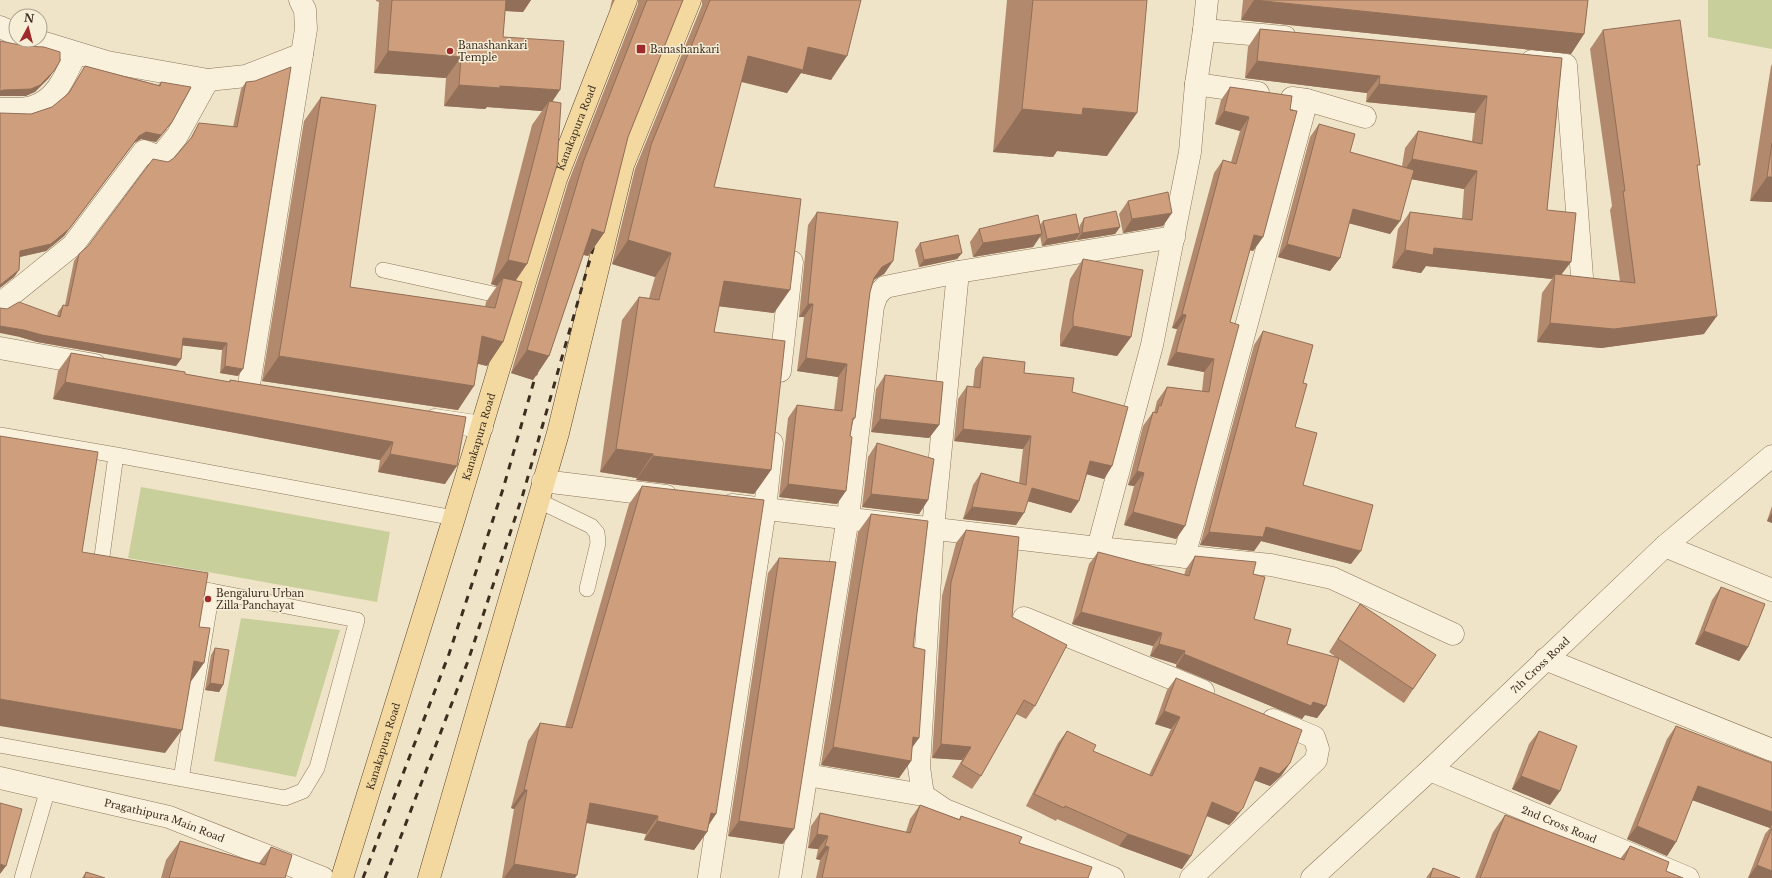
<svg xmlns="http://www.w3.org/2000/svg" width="1772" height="878" font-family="'Libre Baskerville',serif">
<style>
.green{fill:#c9cf9b}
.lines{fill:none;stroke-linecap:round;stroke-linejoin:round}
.lane-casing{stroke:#8d765c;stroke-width:16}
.street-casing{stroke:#8d765c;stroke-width:23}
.primary-casing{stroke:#5b4430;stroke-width:23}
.lane{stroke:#faf1dc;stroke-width:15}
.street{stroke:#faf1dc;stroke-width:22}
.primary{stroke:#f3d9a0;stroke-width:22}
.rail{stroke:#3d2e20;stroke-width:3;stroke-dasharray:7 7;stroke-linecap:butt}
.wall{fill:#b2896c}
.shaded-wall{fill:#916f58}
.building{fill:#cf9f7d;stroke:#916f58}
.poi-dot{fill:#9e2a2b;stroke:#f7eed8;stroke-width:1.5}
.labels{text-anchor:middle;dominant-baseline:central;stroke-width:3;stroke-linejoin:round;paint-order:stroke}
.poi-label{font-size:10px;fill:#3d2e20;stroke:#f7eed8;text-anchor:start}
.street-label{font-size:10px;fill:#3d2e20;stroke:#f7eed8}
</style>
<rect width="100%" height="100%" fill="#f0e4c8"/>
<path class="green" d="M1708,0H1772V49L1708,37Z
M141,487L390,532L377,602L128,558Z
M241,618L340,630L296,777L214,761Z"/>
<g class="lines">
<defs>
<path id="lane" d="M383,270L511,298
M0,435L116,455L454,518
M537,500L591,526L597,533L598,543L587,589
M103,572L100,571L116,455
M0,745L285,798L303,791L317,768L357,620L186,586
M181,779L212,591
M22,878L48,789"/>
<g id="street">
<path d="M0,27L16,34"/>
<path d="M1204,30L1285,37"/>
<path d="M35,40L107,62L208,80L246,76L302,54"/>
<path d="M1532,61L1566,65L1582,277"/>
<path d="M1196,84L1258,93"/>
<path d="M1292,98L1307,100L1365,117"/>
<path d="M0,109C10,108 22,110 32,107C57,100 66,74 76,53"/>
<path d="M958,272L933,528L919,767L923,795L945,810L1113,878"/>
<path d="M0,304L73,245L144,151L160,157L177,136L208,80"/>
<path d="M0,348L95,365"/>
<path d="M780,371L792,262"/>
<path d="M248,391L306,29L305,10L300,0"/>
<path d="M435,420L482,427"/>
<path d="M543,481L666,496"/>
<path d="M732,505L1098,548L1271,565L1332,578L1453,634"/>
<path d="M1665,546L1772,590"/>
<path d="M1098,548L1152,345L1190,152L1196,84L1204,30L1207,0"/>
<path d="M1184,557L1307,100"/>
<path d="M1024,618L1203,691"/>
<path d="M1545,659L1772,750"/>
<path id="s1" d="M1430,770L1688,878"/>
<path d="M807,775L923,795"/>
<path id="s2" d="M0,778L169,817L323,878"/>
<path d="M709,877L765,509L772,443"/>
<path d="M790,878L848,517L873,306L877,295L885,287L958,272L1174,237"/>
<path d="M1191,878L1316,760L1318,749L1314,737L1273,720"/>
<path id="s3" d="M1312,878L1430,770L1665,546L1772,456"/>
</g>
<g id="primary">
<path id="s4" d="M342,878L454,518L556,179L626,0"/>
<path d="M429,878L558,433L623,165L690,0"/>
</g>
</defs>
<use href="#lane" class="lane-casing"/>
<use href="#street" class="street-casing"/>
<use href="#primary" class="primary-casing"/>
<use href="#lane" class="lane"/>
<use href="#street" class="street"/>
<use href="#primary" class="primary"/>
<path class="rail" d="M363,878L449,654L503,489L538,367
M385,878L468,661L523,494L596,238"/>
</g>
<path class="wall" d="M376,0H531L523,12L505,11L503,37L552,101L503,342L487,366L478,364L458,410L262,381L304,121L321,97L350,287L485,307L486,302L497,286L491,284L532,125L542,111L487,107L485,109L444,106L446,78L374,73L379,2L376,1Z
M612,0H615L610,8Z
M638,0H683L628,137L604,233L588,256L583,255L549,356L533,380L511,373L568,183L638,4Z
M702,0H861L831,80L801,73L787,93L741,82L714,187L774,313L719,306L714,332L771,470L754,494L636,480L637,478L600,472L622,320L639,297L649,298L655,277L612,264L635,169L702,5Z
M1007,0H1147L1107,156L1057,151L1053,157L993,152Z
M1243,0H1588L1584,34L1571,54L1241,20Z
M1260,29L1562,58L1547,210L1561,275L1620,281L1610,210L1612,206L1590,49L1603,30L1697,169L1704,334L1601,348L1537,342L1542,293L1552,279L1426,266L1421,273L1392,268L1398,229L1410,212L1462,219L1464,189L1411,179L1400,221L1390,234L1349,223L1340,258L1330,271L1278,257L1310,137L1319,124L1350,152L1402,166L1405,148L1418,131L1472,141L1475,113L1366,102L1367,93L1245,78L1248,47Z
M1772,64V202L1750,201L1771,66Z
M85,66L158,85L161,82L167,129L156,142L141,139L134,143L64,236L46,251L20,257L19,270L14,277L31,114L52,107L68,94Z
M246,82L238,376L220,373L222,350L182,345L181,359L176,366L37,342L20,337L1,309L57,316L58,312L63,305H65L74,261L79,254L88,246L168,162L174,158L189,141L199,123L233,127L241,89Z
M1230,87L1292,96L1263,237L1253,251L1249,250L1230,322L1185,526L1176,539L1124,525L1134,486L1128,485L1143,426L1153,412L1154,413L1157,401L1167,387L1202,391L1204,372L1167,365L1177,329L1172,328L1214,173L1223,160L1231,162L1240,131L1215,124L1221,100Z
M1128,201L1163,226L1123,233L1119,214Z
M817,212L893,261L884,274L874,280L870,292L855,418L853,421L837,504L779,497L788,418L797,405L834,410L838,377L797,371L804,317H799L808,225Z
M1084,218L1120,227L1115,234L1077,240V238L1076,240L1042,246L1040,236L1033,247L973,257L970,242L979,229L1040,225L1043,221L1079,228L1080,225Z
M920,243L962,253L957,259L919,267L915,250Z
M1083,259L1131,337L1117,356L1060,346V335L1070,279Z
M1263,331L1303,383L1295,427L1303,485L1351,564L1261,541L1254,551L1200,545L1254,345Z
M71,353L229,382L230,380L466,417L445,484L378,472L380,460L53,399L58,371Z
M983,357L1072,392L1112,466L1104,479L1087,474L1079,501L1071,513L1028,501L1016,525L963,519L973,485L981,473L1019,483L1023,449L954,441L958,399L967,386L973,387L975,369Z
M885,375L939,425L929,438L871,432L876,389Z
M877,443L928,500L919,514L862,507L868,457Z
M642,486L716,814L709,825L707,832L694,850L644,840L646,834L586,823L575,878H502L514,809L511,808L528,741L540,723L565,727L629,504Z
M1772,506V523L1767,521Z
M871,514L913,647L912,748L911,761L899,778L821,765L858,532Z
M966,530L1012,617L1035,706L1026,719L1016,714L981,776L972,789L952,777L962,760L932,758L942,596L956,543Z
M1098,552L1184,575L1186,569L1195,556L1253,574L1254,619L1287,644L1337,658L1329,652L1351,617L1360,604L1436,655L1404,703L1339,659L1326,706L1317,718L1305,715L1302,719L1176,667V664L1150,656L1153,646L1072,624L1089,564Z
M779,558L783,844L728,836L768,573Z
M1721,587L1748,647L1739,661L1695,644L1712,600Z
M215,648L223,685L219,692L205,690L211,655Z
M1176,678L1290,763L1281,776L1270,786L1254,780L1234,820L1229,825L1206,816L1182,869L1119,846L1057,819L1056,821L1026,806L1058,743L1067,731L1093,751L1149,775L1171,729L1155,724L1167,690Z
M1676,726L1772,763V878H1748L1765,834L1770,828L1692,800L1676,842L1667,856L1627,839L1667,739Z
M1539,731L1560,791L1550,805L1512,789L1529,744Z
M920,805L959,819L961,816L1019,843L1088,878H816L820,860L816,859L818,849L808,848L811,826L820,813L906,832L910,819Z
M1505,815L1620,859L1630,846L1666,871L1683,878H1475L1493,832Z
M180,841L259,863L271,847L285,878H161L166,860Z
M1433,868L1460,878H1426Z
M86,872L105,878H82Z"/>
<path class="shaded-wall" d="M499,0H531L523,12L492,10Z
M1254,0L1584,34L1571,54L1241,20Z
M808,47L847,56L831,80L801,73L787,93L731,79L748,56Z
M388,51L461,57L446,78L374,73Z
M1257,61L1380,76L1367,93L1245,78Z
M54,71L49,78L35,92L26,96H0V91Z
M1379,84L1487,96L1475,113L1366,102Z
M459,85L500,86L560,90L548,108L549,101L542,111L487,107L485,109L444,106Z
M1083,108L1137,113L1107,156L1057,151L1053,157L993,152L1022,109Z
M1224,111L1249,117L1240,131L1215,124Z
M172,122L156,142L141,139L134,143L64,236L46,251L15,258L20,251L139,136L146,132Z
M1412,159L1477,171L1464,189L1400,177Z
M1767,177H1772V202L1750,201Z
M1353,209L1400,221L1390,234L1344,222Z
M1172,213L1163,226L1123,233L1132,219Z
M1120,227L1115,234L1077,240L1082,233Z
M592,229L604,233L588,256L575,252Z
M1080,233L1076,240L1042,246L1047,239Z
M1042,234L1033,247L973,257L983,243Z
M1254,235L1263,237L1253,251L1244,248Z
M628,240L671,253L655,277L612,264Z
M1287,244L1340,258L1330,271L1278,257Z
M1434,248L1571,262L1558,279L1555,274L1552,279L1426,266L1421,273L1392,268L1405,250Z
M962,253L957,259L919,267L924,260Z
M508,260L527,264L510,289L503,278L497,286L491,284Z
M893,261L884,274L873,280L882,267Z
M19,270L14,277L0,288V285Z
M724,281L790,290L774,313L708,305Z
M808,304H813L804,317H799Z
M1182,314L1186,315L1177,329L1172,328Z
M1717,316L1704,334L1601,348L1537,342L1550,323Z
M0,326L24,330L181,359L176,366L37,342L20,337L0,333Z
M1073,326L1131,337L1117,356L1060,346Z
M482,336L503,342L487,366L465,360Z
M183,338L227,343L222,350L178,345Z
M527,350L549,356L533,380L511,373Z
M1176,352L1214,359L1204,372L1167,365Z
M279,356L474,386L458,410L262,381Z
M806,358L847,364L838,377L797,371Z
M225,366L243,369L238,376L220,373Z
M65,382L393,442L380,460L53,399Z
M880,419L939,425L929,438L871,432Z
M963,429L1031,436L1023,449L954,441Z
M616,449L653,454L637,478L600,472Z
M390,454L457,466L445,484L378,472Z
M653,456L771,470L754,494L636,480Z
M1090,461L1112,466L1104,479L1082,473Z
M1137,471L1144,473L1134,486L1128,485Z
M788,484L846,491L837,504L779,497Z
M1032,488L1079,501L1071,513L1023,500Z
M871,494L928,500L919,514L862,507Z
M972,507L1024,513L1016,525L963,519Z
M1133,512L1185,526L1176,539L1124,525Z
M1772,513V523L1767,521Z
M1266,527L1361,551L1351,564L1261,541L1254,551L1200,545L1209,532Z
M1081,612L1162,633L1153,646L1072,624Z
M1704,631L1748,647L1739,661L1695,644Z
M1159,644L1185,651L1176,664L1150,656Z
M1184,654L1326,706L1317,718L1305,715L1302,719L1176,667Z
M194,661L204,663L187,687Z
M210,683L223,685L219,692L205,690Z
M0,699L182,730L165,753L0,726Z
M1164,711L1180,717L1171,729L1155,724Z
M913,737L919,738L907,755Z
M941,744L971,747L962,760L932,758Z
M833,747L911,761L899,778L821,765Z
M1290,763L1281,776L1270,786L1251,779L1260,767Z
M1521,776L1560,791L1550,805L1512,789Z
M1698,786L1772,812V825L1770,828L1689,799Z
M524,790H527L514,809L511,808Z
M1212,802L1243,808L1234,820L1229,825L1203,814Z
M590,803L658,816L646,834L577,821Z
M711,813L716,814L704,831L707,832L694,850L644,840L657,821Z
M739,821L794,829L783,844L728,836Z
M1637,826L1676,842L1667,856L1627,839Z
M817,834L828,836L818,849L808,848Z
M1128,834L1191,856L1182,869L1119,846Z
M825,846L829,847L820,860L816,859Z
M0,864L6,866L0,874Z
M514,864L577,875L575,878H504Z
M1757,865L1772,871V878H1748Z"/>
<path class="building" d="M392,0H506L503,37L564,41L560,90L500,86V88L459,85L461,57L388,51Z
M647,0H683L628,137L604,233L592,229L549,356L527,350L584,160Z
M710,0H861L847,56L808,47L803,70L748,56L714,187L801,199L790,290L724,281L714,332L785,341L771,470L653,456V454L616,449L639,297L659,300L671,253L628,240L651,145Z
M1033,0H1147L1137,113L1083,108L1082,115L1022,109Z
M1254,0H1588L1584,34Z
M1680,20L1700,165H1697L1717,316L1614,329L1550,323L1555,274L1635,283L1623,191H1625L1603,30Z
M1260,29L1562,58L1547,210L1576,213L1571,262L1434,248L1433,255L1405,250L1410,212L1472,220L1477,171L1412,159L1418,131L1482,144L1487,96L1379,84L1380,76L1257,61Z
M0,41L25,46L44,47L60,52V61L54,71L40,85L31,89L4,90L0,91Z
M85,66L160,86L161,82L191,87L172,122L161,135L146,132L139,136L69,229L51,244L20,251L19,270L0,285V113L31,114L52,107L69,93Z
M291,67L243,369L225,366L227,343L183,338L181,359L42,335L24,330L0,326V308L7,309L19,302L60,317L63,305L68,306L79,254L88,246L153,159L168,162L174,158L192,137L199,123L237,127L246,82L255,81Z
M1230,87L1292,96L1290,110L1297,111L1263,237L1254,235L1230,322L1239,325L1185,526L1133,512L1144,473L1137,471L1153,412L1157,413L1159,405L1161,406L1167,387L1209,392L1214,359L1176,352L1186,315L1182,314L1223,160L1236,164L1249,117L1224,111Z
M321,97L376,105L350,287L495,308L503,278L522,282L503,342L482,336L474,386L279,356Z
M549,101L561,103L557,165L527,264L508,260Z
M1319,124L1355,134L1350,152L1414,170L1400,221L1353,209L1340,258L1287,244Z
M1772,143V177H1767Z
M1168,192L1172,213L1132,219L1128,201Z
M1116,211L1120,227L1082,233L1084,218Z
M817,212L898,222L893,261L882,267L874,278L870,292L855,418H853L850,436L852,437L846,491L788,484L797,405L842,411L847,364L806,358L813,304H808Z
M1076,214L1080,233L1047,239L1043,221Z
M1038,215L1042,234L983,243L979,229Z
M958,235L962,253L924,260L920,243Z
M1083,259L1143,270L1131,337L1073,326V316Z
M1263,331L1313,345L1303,383L1307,384L1295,427L1317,433L1303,485L1373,505L1361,551L1266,527L1263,537L1209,532Z
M71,353L185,372V374L230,382V380L466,417L457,466L390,454L393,442L65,382Z
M983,357L1025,362L1024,373L1074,378L1072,392L1128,407L1112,466L1090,461L1079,501L1032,488L1024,513L972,507L981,473L1026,485L1031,436L963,429L967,386L980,388Z
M885,375L943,382L939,425L880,419Z
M0,436L98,452L82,552L208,573L199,627L210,628L204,663L194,661L182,730L0,699Z
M877,443L934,459L928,500L871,494Z
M642,486L764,500L716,814L711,813L707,832L657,821L658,816L590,803L577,875L514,864L527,790H524L540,723L572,728Z
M871,514L928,521L913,647L925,650L919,738L913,737L911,761L833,747Z
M966,530L1019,537L1012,617L1067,645L1035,706L1024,700L981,776L961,764L971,747L941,744L951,582Z
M1098,552L1189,576L1195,556L1256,562L1253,574L1265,577L1254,619L1291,629L1287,644L1339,658L1326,706L1313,702L1311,706L1184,654L1185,651L1159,644L1162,633L1081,612Z
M779,558L836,562L794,829L739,821Z
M1721,587L1765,604L1748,647L1704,631Z
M1360,604L1436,655L1413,689L1338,639Z
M215,648L229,650L223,685L210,683Z
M1176,678L1302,730L1290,763L1279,774L1260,767L1243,808L1238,813L1212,802L1191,856L1128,834L1065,806L1064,808L1034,794L1067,731L1096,745L1093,751L1152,776L1180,717L1164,711Z
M1676,726L1772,763V812L1698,786L1676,842L1637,826Z
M1539,731L1577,746L1560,791L1521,776Z
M0,803L22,809L6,866L0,864Z
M920,805L960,820L961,816L1011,833L1022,837L1019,843L1092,867L1088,878H822L829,847L825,846L828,836L817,834L820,813L910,833Z
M1505,815L1624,860L1630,846L1669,862L1666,871L1683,878H1480Z
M1772,828V871L1757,865Z
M180,841L265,865L271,847L292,855L285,878H169Z
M1433,868L1460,878H1430Z
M86,872L105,878H84Z"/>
<g class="poi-dot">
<rect x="636" y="44" width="10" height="10" rx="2"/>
<circle cx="450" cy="51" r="4"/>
<circle cx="208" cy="599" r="4"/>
</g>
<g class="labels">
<g class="poi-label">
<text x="458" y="45">Banashankari<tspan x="458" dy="12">Temple</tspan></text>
<text x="650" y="49">Banashankari</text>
<text x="216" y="593">Bengaluru Urban<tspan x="216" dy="12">Zilla Panchayat</tspan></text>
</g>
<g class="street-label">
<text stroke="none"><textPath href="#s4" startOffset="786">Kanakapura Road</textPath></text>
<text stroke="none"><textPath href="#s4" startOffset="462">Kanakapura Road</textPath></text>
<text stroke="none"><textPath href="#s3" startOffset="312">7th Cross Road</textPath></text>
<text stroke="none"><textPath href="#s4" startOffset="138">Kanakapura Road</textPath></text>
<text stroke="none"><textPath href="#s2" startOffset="170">Pragathipura Main Road</textPath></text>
<text stroke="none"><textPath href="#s1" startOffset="140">2nd Cross Road</textPath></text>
</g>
</g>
<g transform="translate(28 28) rotate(7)"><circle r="19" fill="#f7eed8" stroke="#ada18e"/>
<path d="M0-3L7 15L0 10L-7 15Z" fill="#9e2a2b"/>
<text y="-6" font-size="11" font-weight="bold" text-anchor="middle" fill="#3d2e20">N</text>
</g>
</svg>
